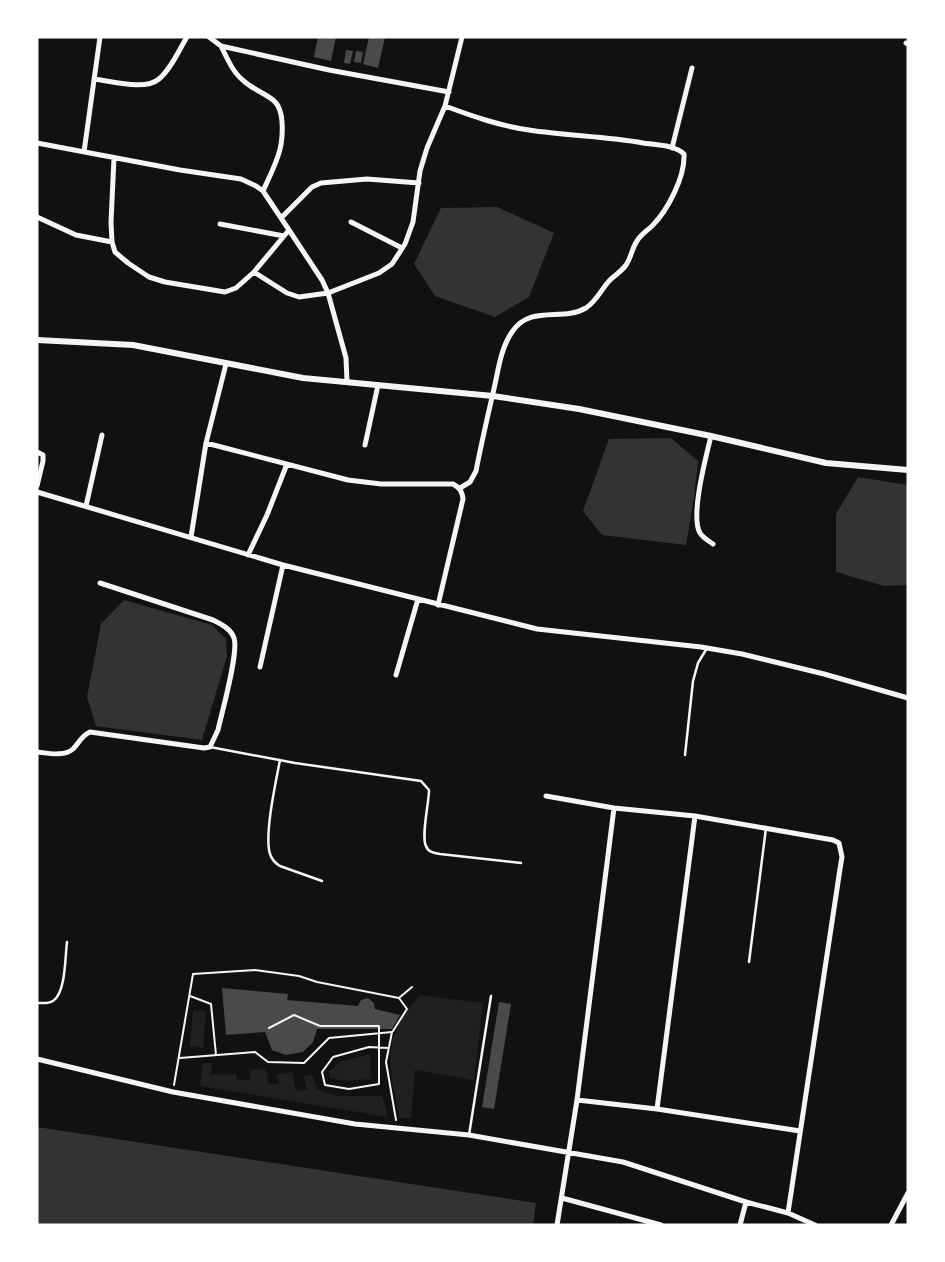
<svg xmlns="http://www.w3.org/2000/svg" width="945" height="1262" font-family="'Asap Condensed',sans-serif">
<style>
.green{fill:#202020}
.water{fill:#333}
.building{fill:#4a4a4a}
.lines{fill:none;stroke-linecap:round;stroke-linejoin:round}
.path{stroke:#f5f5f5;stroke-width:2}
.service{stroke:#f5f5f5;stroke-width:2.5}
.minor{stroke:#f5f5f5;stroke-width:5}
.tertiary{stroke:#f5f5f5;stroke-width:6}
</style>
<rect width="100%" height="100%" fill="#111"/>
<path class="green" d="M420,995L483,1003L474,1080L415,1070L411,1118H399C395,1090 384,1058 396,1031C401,1018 411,1006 420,995Z
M193,1010L206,1011L203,1048L190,1046Z
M370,1054L371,1079L346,1081L330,1078L329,1071L340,1062Z
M203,1063H212L211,1075L236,1074L237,1080H250L251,1070L266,1069L269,1085L279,1084L277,1074L292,1072L296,1091L307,1090L304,1076L312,1075L317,1089L336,1096H382L388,1117L200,1086Z"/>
<path class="water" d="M497,207L554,233L529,297L495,317L435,296L414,264L441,208Z
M671,438L698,461L694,498L686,545L602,535L583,511L609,439Z
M858,477L908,485V585L884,586L836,572V514Z
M124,600L212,625L226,639L227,656L202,740L96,726L87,697L101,624Z
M37,1127L536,1203L533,1225H37Z"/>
<path class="building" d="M318,37H336L331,61L314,57Z
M369,37H385L378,68L363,64Z
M346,50L353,51L350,64L344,63Z
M356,51L363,52L361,63L354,62Z
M222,988L288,994L287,1000L358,1006L361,1000L368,998L374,1003L375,1009L400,1015L392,1029H317L313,1042L303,1052L286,1055L272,1050L265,1032L226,1035Z
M499,1002L511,1004L494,1109L482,1107Z"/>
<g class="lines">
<path class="path" d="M190,996L211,1004L216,1055
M269,1028L294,1015L320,1026H379V1084L349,1089L325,1085L322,1072L333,1057L369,1047L388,1048
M393,1031L407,1009L399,998
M180,1058L255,1052L268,1062L304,1063L329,1038L392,1032L386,1062L396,1120
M174,1085L193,974L255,970L299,976L317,982L399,998L412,987"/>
<path class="service" d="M210,747L295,763L421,781L429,790C429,803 421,836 426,846C428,852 434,853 440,854L521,863
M685,755L693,681L698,663L707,648
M280,760C276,781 264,835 270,854C272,860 275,863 280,866L322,881
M749,962L766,828
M37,1003C43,1003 48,1004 53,1001C66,993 65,956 67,942
M469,1135L491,996"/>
<path class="minor" d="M209,37L221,46L329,70L449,92
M906,43L908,44
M221,46C228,60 233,73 245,82C253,89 264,93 273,100C286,110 283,142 278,156C274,168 268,180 263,191
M94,79C112,81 145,91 159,79C171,69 179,50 187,37
M445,106C472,116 500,126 529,130C567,136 605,136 643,143C656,145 675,145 684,154C685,177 668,210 652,226C647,231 641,234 637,241C632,248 631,258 626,265C622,271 615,275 610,280C602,288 597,301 586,308C562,322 531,304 512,332C500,349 498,373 493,393C487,419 481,445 476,471L470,482L460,488
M37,143L180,170L241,179L256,186L263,191L289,230L322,280L328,293L346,358L347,382
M672,148L692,68
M84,152L100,37
M114,158L111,222L112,242L115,252L128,263L149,277L165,282L225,292L236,288L254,272L289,230
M37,217L76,235L112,242
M281,218L312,187L321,183L367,179L419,183
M351,222L402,248
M220,224L284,236
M254,272L287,293L299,297L328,293L379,273L392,264L405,244L413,222L420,171L427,148L445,106L462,37
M711,436C706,457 690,516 700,533C703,538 709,541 713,544
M206,443L348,480L381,484H453C460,488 462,491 463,499L438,605
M365,445L378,385
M37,452L43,455V461L37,486
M37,492L283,565L537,629L701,647L742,654L824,674L908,698
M86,506L102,435
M191,537L206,443L226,364
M248,555L267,515L287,464
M260,667L283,565
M396,675L418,599
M37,752C47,753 64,757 73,749C79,743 81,736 90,732L204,748L210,747L218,730C222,712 239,652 234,638C231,629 221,624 213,620L100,583
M546,796L614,808L695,816L833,840L839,843L842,857L840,869L788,1213
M37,1059L173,1092L355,1124L469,1135L623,1162L746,1202L788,1213L815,1225
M577,1100L657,1109L800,1131
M657,1109L695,816
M562,1198L661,1225
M557,1225L577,1100L614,808
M740,1225L746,1202
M891,1225L908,1193"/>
<path class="tertiary" d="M37,340L133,345L303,378L493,396L579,409L711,436L826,463L908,470"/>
</g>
<rect width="945" height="1262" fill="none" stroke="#ffffff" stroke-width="77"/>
</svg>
